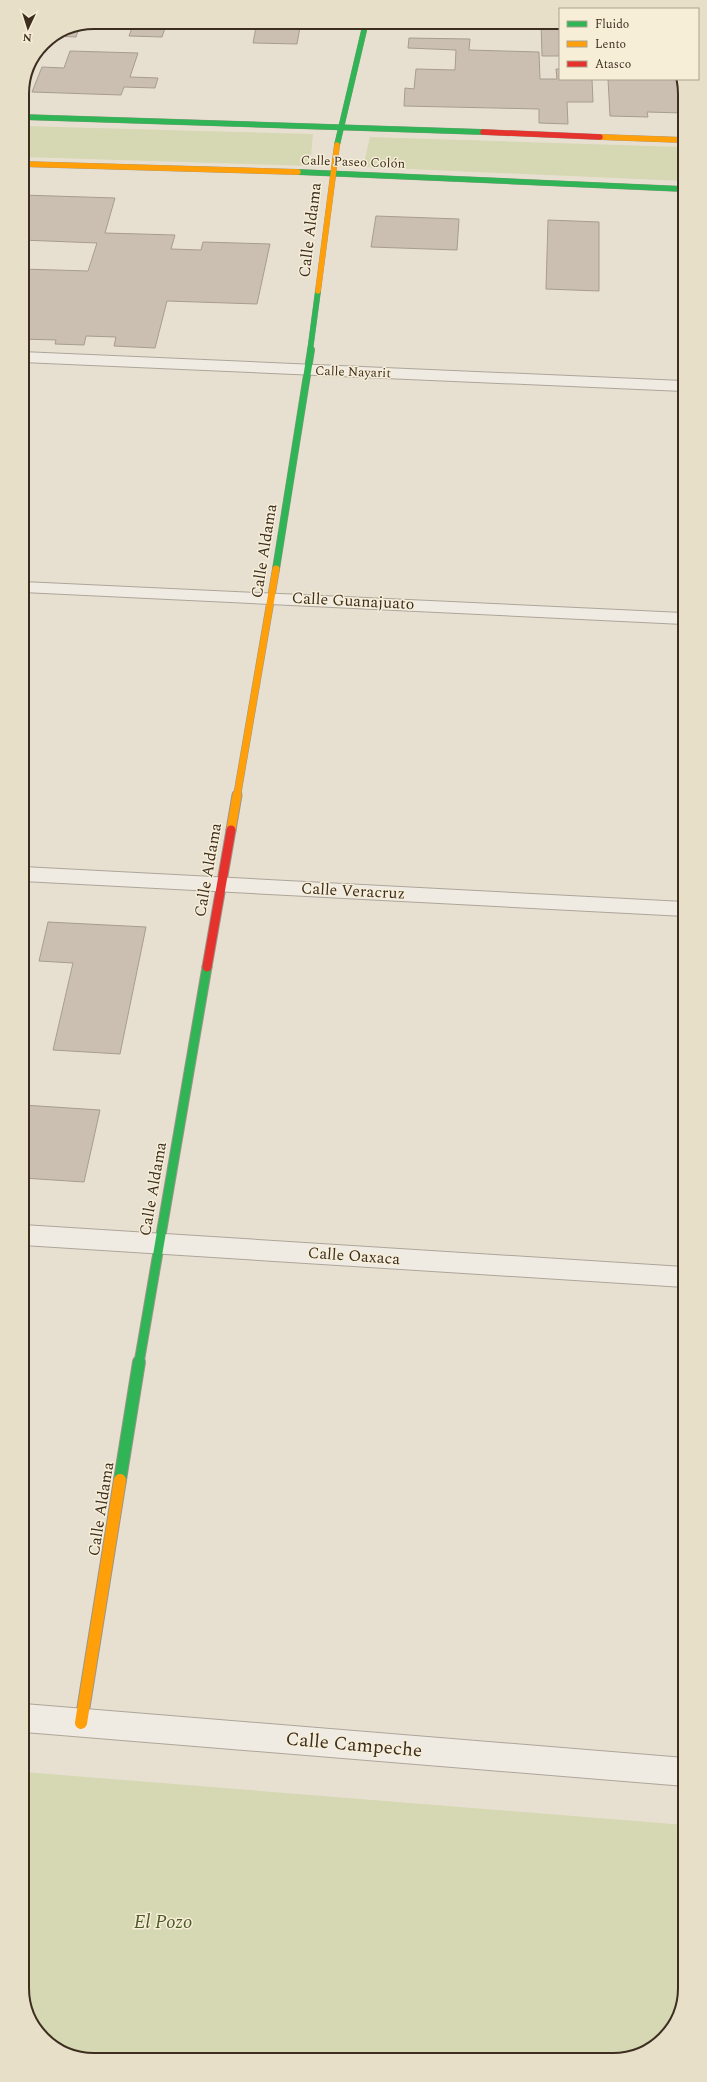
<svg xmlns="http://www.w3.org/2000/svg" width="707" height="2082" font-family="Spectral,serif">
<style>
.green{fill:#d6d7b3}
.building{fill:#cbbfb2;stroke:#a89c90}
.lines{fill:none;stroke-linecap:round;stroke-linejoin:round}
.street-casing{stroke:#ada599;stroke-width:2}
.fast-far3-casing{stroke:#9c958a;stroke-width:6}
.fast-far2-casing{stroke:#9c958a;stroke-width:8}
.fast-far1-casing{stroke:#9c958a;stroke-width:11}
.fast-casing{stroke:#9c958a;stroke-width:14}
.slow-far3-casing{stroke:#9c958a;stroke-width:6}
.slow-far2-casing{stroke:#9c958a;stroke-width:8}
.slow-far1-casing{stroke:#9c958a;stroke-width:11}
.slow-casing{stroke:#9c958a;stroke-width:14}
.jam-far1-casing{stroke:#9c958a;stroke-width:6}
.jam-casing{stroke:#9c958a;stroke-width:11}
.street{fill:#efebe3;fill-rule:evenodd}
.fast-far3{stroke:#30b455;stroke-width:5.5}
.fast-far2{stroke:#30b455;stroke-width:7}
.fast-far1{stroke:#30b455;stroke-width:9}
.fast{stroke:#30b455;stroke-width:12}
.slow-far3{stroke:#ff9f0a;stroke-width:5.5}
.slow-far2{stroke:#ff9f0a;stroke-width:7}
.slow-far1{stroke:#ff9f0a;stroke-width:9}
.slow{stroke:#ff9f0a;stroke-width:12}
.jam-far1{stroke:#e5322d;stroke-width:5.5}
.jam{stroke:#e5322d;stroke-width:9}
.labels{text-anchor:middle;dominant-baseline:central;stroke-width:3;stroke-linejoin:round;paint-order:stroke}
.far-street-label{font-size:13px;fill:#3d2e20;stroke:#f7eed8}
.street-label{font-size:16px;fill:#3d2e20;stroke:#f7eed8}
.near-street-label{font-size:19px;fill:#3d2e20;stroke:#f7eed8}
.near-park-label{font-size:19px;font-style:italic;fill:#4d5a26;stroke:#f7eed8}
.rim{fill:none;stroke:#3d2e20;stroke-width:2}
</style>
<rect width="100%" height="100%" fill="#e7e0d1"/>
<path class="green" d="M22,126L313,134L310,166L22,157Z
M370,137L683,147V181L363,167Z
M24,1772L685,1825V1988L670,2032L631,2058L89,2060L47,2042L24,2006Z"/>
<path class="building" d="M134,22H167L162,37L129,36Z
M257,22H321L320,28L300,27L297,44L253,43Z
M541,22H560V56H542Z
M80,25L76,37L53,36L67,27Z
M409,38L470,39L469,50L539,52L540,79H557L556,69H560V79H592L593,102H567L568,124L539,123V109L404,106L405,88L414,89L416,69L455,70L456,50L408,48Z
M70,51L138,53L130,77L158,78L155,88L124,87L121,95L32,92L42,67L64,68Z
M608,79H683V113L647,112L648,117L610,116Z
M22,195L115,198L105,233L175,235L171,249L201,250L203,242L270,244L257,304L167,301L155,348L114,346L116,337L86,336L84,345L55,344L56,340L22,339V269L88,271L97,243L22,240Z
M376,216L459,219L457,250L371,247Z
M548,220L599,222V291L546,289Z
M48,922L146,927L120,1054L53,1050L73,963L39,961Z
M23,1009H29L23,1033Z
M23,1105L100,1110L84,1182L23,1178Z"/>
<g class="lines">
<defs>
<path id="street" d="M22,352L683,381V391L22,362Z
M23,582L683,613V624L23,592Z
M23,867L684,902V916L23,881Z
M23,1225L684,1267V1287L23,1245Z
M24,1704L685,1758V1786L24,1732Z"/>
<path id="fast-far3" d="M22,117L483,132
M337,145L366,22
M298,172L683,189
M310,351L318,291"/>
<path id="fast-far2" d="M276,569L311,350"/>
<path id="fast-far1" d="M139,1363L207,967"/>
<path id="fast" d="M120,1480L139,1362"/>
<path id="slow-far3" d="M600,137L683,140
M22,164L298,172
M318,291L337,145"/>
<path id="slow-far2" d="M237,796L276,569"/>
<path id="slow-far1" d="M231,830L237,795"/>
<path id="slow" d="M81,1723L120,1480"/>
<path id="jam-far1" d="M483,132L600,137"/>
<path id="jam" d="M207,967L231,830"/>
</defs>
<use href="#street" class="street-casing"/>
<use href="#fast-far3" class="fast-far3-casing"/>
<use href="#fast-far2" class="fast-far2-casing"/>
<use href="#fast-far1" class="fast-far1-casing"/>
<use href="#fast" class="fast-casing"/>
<use href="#slow-far3" class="slow-far3-casing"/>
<use href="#slow-far2" class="slow-far2-casing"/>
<use href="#slow-far1" class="slow-far1-casing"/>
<use href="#slow" class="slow-casing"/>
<use href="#jam-far1" class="jam-far1-casing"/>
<use href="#jam" class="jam-casing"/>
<use href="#street" class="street"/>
<use href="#fast-far3" class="fast-far3"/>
<use href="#fast-far2" class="fast-far2"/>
<use href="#fast-far1" class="fast-far1"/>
<use href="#fast" class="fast"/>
<use href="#slow-far3" class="slow-far3"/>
<use href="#slow-far2" class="slow-far2"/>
<use href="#slow-far1" class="slow-far1"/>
<use href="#slow" class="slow"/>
<use href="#jam-far1" class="jam-far1"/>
<use href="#jam" class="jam"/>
</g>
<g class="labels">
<g class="far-street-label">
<text transform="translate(353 162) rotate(2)">Calle Paseo Colón</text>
<text transform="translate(353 372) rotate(2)">Calle Nayarit</text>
</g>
<g class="street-label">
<text transform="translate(310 230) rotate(-83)">Calle Aldama</text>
<text transform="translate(264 551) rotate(-81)">Calle Aldama</text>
<text transform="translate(353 601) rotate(3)">Calle Guanajuato</text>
<text transform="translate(208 870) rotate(-80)">Calle Aldama</text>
<text transform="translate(353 891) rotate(3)">Calle Veracruz</text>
<text transform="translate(153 1189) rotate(-80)">Calle Aldama</text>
<text transform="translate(354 1256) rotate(4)">Calle Oaxaca</text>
<text transform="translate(101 1509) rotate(-81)">Calle Aldama</text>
</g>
<g class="near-street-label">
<text transform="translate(354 1745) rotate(5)">Calle Campeche</text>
</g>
<g class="near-park-label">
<text x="163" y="1922">El Pozo</text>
</g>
</g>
<path d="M0 0H707V2082H0ZM94 29H613A65 65 0 0 1 678 94V1988A65 65 0 0 1 613 2053H94A65 65 0 0 1 29 1988V94A65 65 0 0 1 94 29Z" fill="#e8dfc9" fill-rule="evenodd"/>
<path class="rim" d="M94 29H613A65 65 0 0 1 678 94V1988A65 65 0 0 1 613 2053H94A65 65 0 0 1 29 1988V94A65 65 0 0 1 94 29Z"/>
<rect x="559" y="8" width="140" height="72" fill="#f7eed8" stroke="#ada18e"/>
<rect x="567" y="21" width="20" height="6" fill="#30b455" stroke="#ada18e"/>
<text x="595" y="28" font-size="12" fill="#3d2e20">Fluido</text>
<rect x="567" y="41" width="20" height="6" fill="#ff9f0a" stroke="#ada18e"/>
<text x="595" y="48" font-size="12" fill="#3d2e20">Lento</text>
<rect x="567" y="61" width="20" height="6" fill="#e5322d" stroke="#ada18e"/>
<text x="595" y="68" font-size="12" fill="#3d2e20">Atasco</text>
<g transform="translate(28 28) rotate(184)" stroke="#f7eed8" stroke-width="3" paint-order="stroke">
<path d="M0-3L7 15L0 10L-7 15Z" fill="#3d2e20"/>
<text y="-6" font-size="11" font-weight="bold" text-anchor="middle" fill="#3d2e20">N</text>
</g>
</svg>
